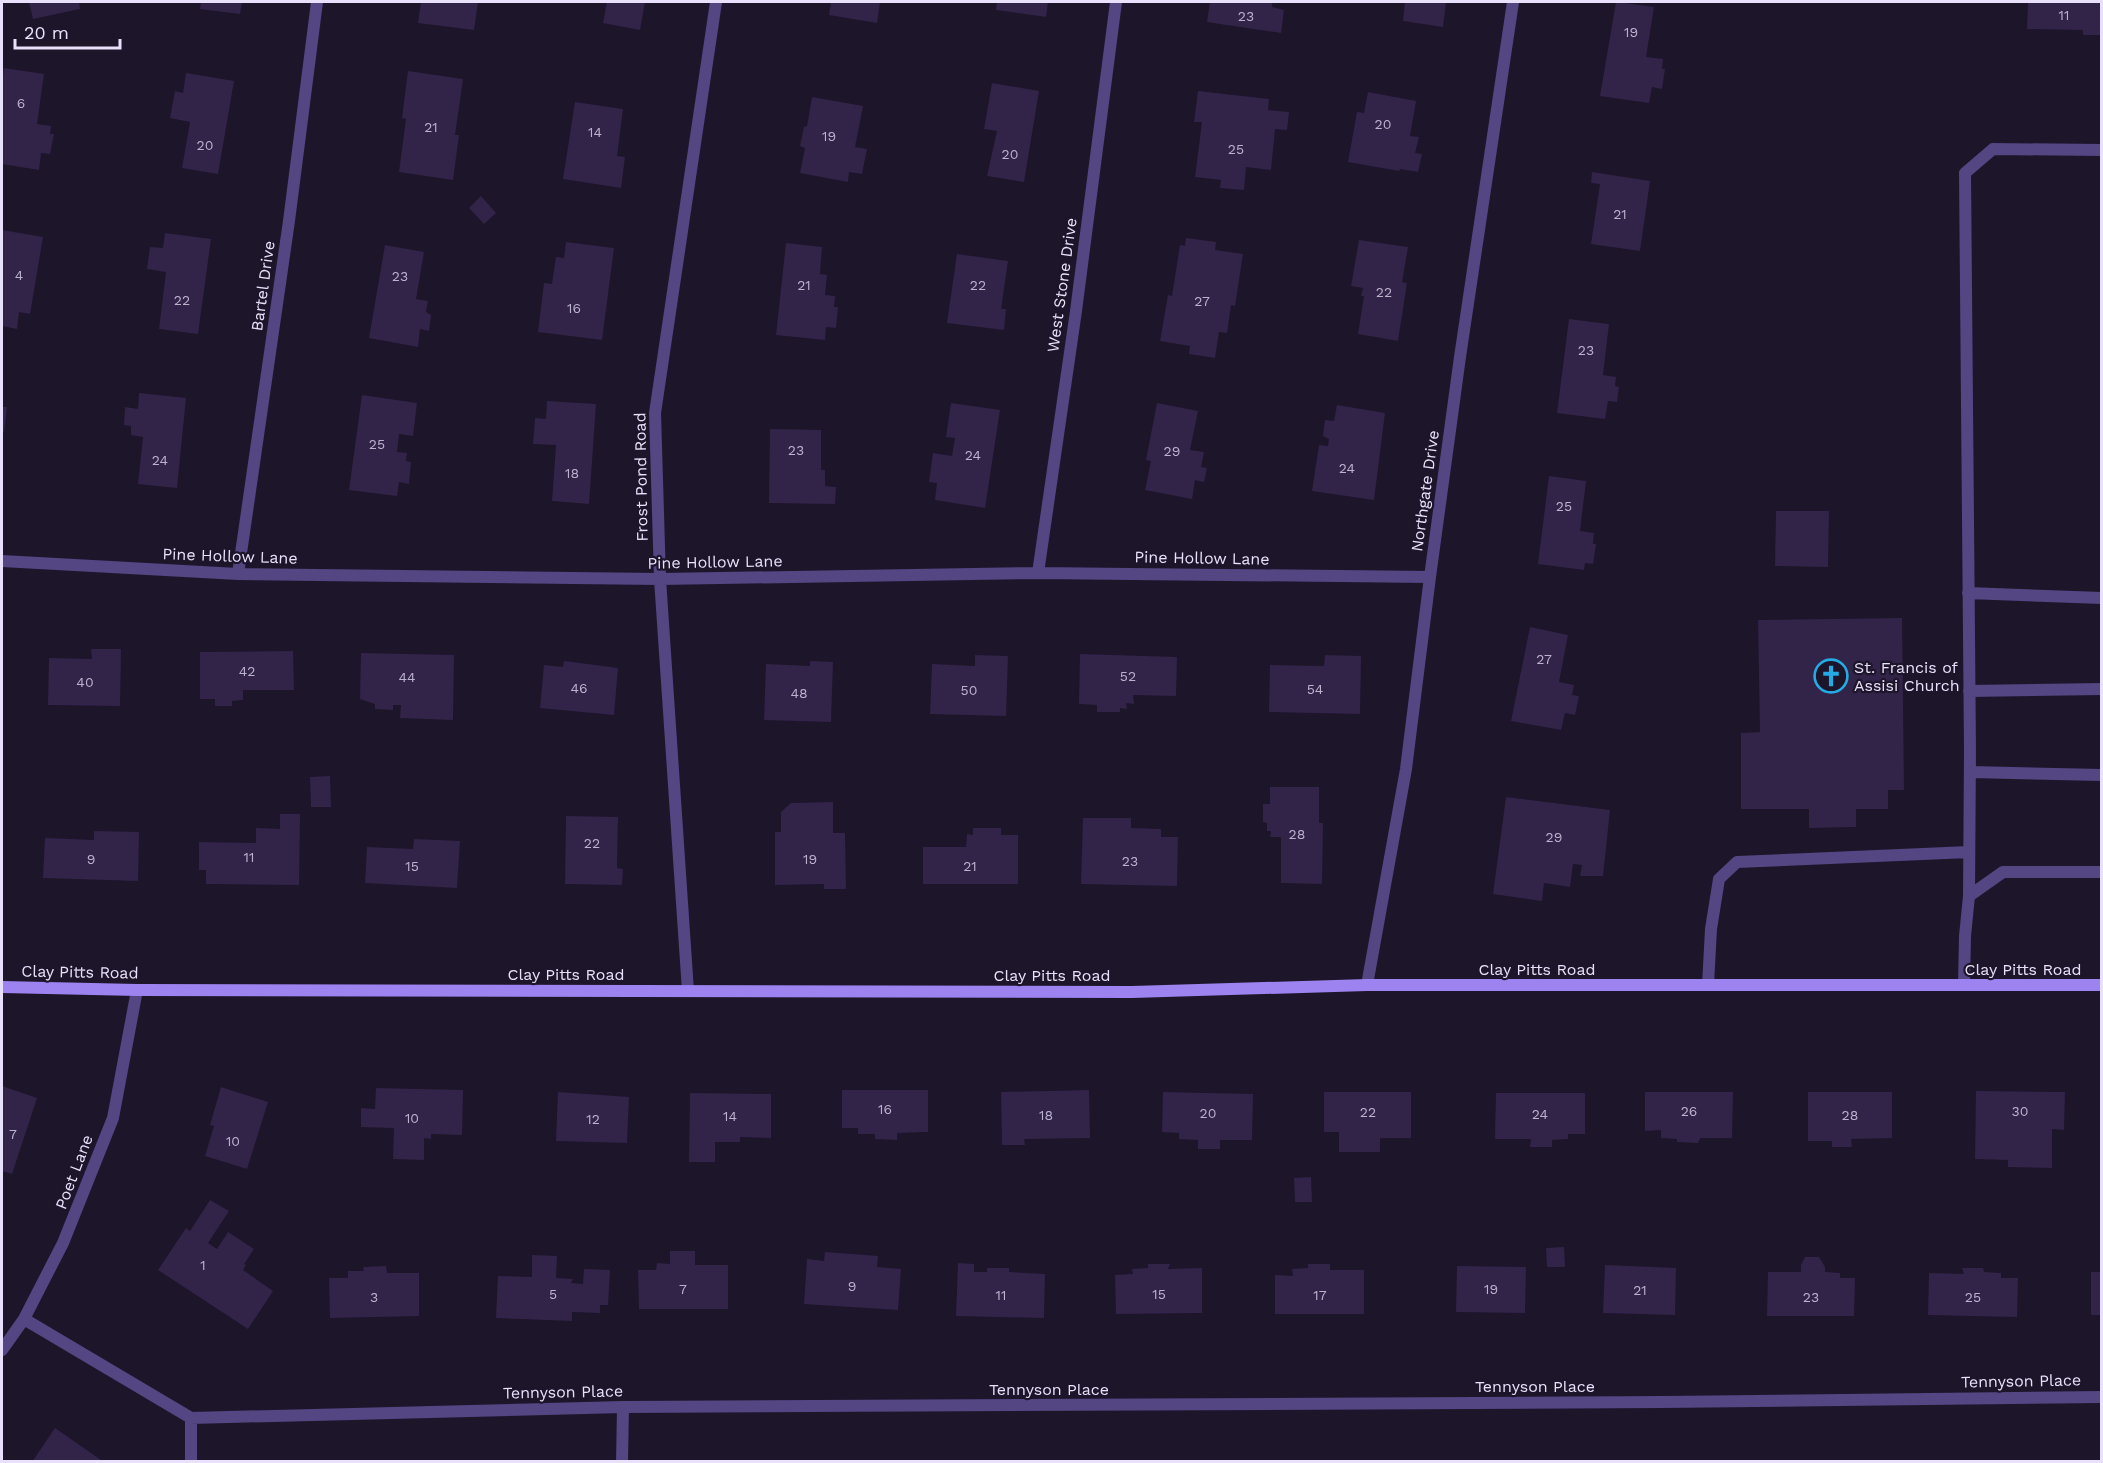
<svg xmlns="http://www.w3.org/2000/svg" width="2103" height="1463" font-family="'Work Sans',sans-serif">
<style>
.building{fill:#322349}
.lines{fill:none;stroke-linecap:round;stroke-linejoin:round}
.lane{stroke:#544583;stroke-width:12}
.street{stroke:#544583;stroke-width:12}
.secondary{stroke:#9c83f0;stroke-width:12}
.labels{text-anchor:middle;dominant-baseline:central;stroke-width:4.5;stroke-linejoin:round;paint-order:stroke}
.number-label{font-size:14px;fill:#bbb2ce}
.street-label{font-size:16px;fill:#e9e1fb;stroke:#1d152a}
.poi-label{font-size:16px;fill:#e9e1fb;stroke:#1d152a;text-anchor:start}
</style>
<rect width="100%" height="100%" fill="#1d152a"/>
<path class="building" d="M29,2H79L80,9L33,19Z
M201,2H242L240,14L200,9Z
M421,2H478L474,30L418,23Z
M607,2H645L640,30L603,23Z
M831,2H880L877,23L829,15Z
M997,2H1048L1046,17L996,10Z
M1210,2H1272V7L1284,10L1281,33L1207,22Z
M1405,2H1446L1443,27L1403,21Z
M1616,2L1654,7L1646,57L1663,59L1662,69H1665L1662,89L1652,87L1649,103L1600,96Z
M2028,2H2102V35H2083V30L2027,29Z
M4,68L44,74L37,124L51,126L50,134H54L50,154L41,153L39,170L2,164V82Z
M408,71L463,79L455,135H459L453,180L399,172L406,119L402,118Z
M186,73L234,81L218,174L182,168L190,122L170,118L175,91L183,93Z
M992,83L1039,91L1024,182L987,176L997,131L984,129Z
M1198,91L1269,99L1268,110L1289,112L1287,130L1275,129L1271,170L1246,167L1244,190L1220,188L1221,180L1195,177L1202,122H1194Z
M1368,92L1416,101L1410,136L1419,137L1415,153L1422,154L1418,172L1400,169L1399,171L1348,162L1357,112L1364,113Z
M812,97L863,106L855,147L867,149L862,174L849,172L848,182L800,173L805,148L800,146L804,127L807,126Z
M575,102L623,109L617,156L625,157L621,188L563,179Z
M1592,172L1650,181L1640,251L1591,244L1600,184L1591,183Z
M481,196L496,213L484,224L469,208Z
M2,230L43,237L30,314L19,312L17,329L2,326Z
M165,233L211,239L198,334L159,329L166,272L147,269L150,247L163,248Z
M1186,238L1216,242L1215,250L1243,254L1235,306L1231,305L1227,333L1219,332L1215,358L1189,354L1190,346L1160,341L1168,295L1172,296L1180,245L1185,246Z
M1359,240L1408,247L1402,282L1407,283L1398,341L1358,334L1364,296H1361L1363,288L1351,286Z
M566,242L614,248L602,340L538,332L544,283L552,284L556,257L564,258Z
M786,243L822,247L820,274L827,275L825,295L835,296L834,307H838L836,328L826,327L825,340L776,335Z
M385,245L424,252L416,299L428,301L426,312L431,315L429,331L420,329L418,347L369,338Z
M957,254L1008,261L1001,309H1006L1004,330L947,323Z
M1569,319L1609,324L1603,375L1616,377L1615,386L1619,387L1617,402L1608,401L1605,419L1557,413Z
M139,393L186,398L177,488L138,484L143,437L131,435V426L124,425L125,407L138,409Z
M362,395L417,403L413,436L399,434L397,452L407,453L406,461L411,462L409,484L399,482L397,496L349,490Z
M547,401L596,404L589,504L552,501L556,445L533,444L535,418L546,419Z
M951,403L1000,410L985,508L935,500L937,483L929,482L933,453L952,456L955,438L946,437Z
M1157,403L1198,411L1190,450L1204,452L1201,467L1207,468L1204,482L1195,480L1192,499L1145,490L1151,461L1146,460Z
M1337,405L1385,413L1374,500L1312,491L1319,445L1328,446L1329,439L1323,436L1325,420L1334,421Z
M2,407H7L4,432L2,431Z
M770,429L821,430V470H825V486L836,487L835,504L769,503Z
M1549,476L1586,481L1580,531L1594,533L1593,544H1596L1593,564L1585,563L1584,570L1538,564Z
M1776,511H1829L1828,567L1775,566Z
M1902,618L1904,790H1888V809H1856V827L1809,828V809H1741V733L1760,732L1758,620Z
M1530,627L1568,635L1559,682L1574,685L1572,695L1579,696L1575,715L1565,713L1561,730L1511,721Z
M91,649H121L120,706L48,705L49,658L92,659Z
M293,651L294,690H243V700L232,701V706H215V699H200V652Z
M361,653L454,655L453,720L400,718L401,705H393V710L375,709V704L360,699Z
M1080,654L1177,657L1176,696L1133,695L1134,704L1126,703L1127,709L1120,708V712H1097V705L1079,704Z
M975,655L1008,656L1006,716L930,714L932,664L975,666Z
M1325,655L1361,656L1360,714L1269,712L1270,665L1324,666Z
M564,661L618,668L614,715L540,708L544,665L563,667Z
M810,661L833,662L831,722L764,720L766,664L810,666Z
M330,776L331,807H311L310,777Z
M1270,787H1319V823H1323L1322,884L1281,883V837H1270L1271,831H1267V823L1263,822V804H1270Z
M1506,797L1610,810L1603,876H1580L1582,865L1573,864L1570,887L1544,883L1542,901L1493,894Z
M833,802V833H845L846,889H824V884L775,885V832H781V812L791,803Z
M280,814H300L299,885L206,884V870H199V842L256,843V828L280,829Z
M566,816L618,817L617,868L623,869L622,885L565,884Z
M1083,818H1131V828L1161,829V837H1178L1177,886L1081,884Z
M973,828H1001V835H1018V884H923V847H966L967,834L973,835Z
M94,831L139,832L138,881L43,878L45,838L94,840Z
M414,839L460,841L457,888L365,883L367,847L413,849Z
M2,1086L37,1098L12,1174L2,1171Z
M221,1087L268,1102L247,1169L205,1156L214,1126L210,1125Z
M376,1088L463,1090L462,1135L431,1134V1139L424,1138V1160L393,1159L394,1128L361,1127V1108L375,1109Z
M842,1090H928V1132L897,1133V1140L875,1139V1134H858V1128H842Z
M1089,1090L1090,1138L1024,1139L1025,1145H1002L1001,1092Z
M1976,1091L2065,1092L2064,1130L2052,1129V1168L2008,1167V1160L1975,1159Z
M558,1092L629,1097L627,1143L556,1141Z
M1163,1092L1253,1094L1252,1140H1220V1149H1198V1140L1179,1139V1133L1162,1132Z
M1324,1092H1411V1138H1380V1152H1339V1132H1324Z
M1645,1092H1733L1732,1138H1700L1698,1143L1677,1142V1139L1661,1138V1130L1645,1131Z
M1808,1092H1892V1138L1851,1139L1852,1147H1832V1141H1808Z
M690,1093L771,1094V1138L740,1137V1142H715V1162H689Z
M1496,1093H1585V1134H1568V1139L1552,1140V1147H1530L1531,1139H1495Z
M1311,1177L1312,1202H1295L1294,1178Z
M210,1200L229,1211L208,1243L217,1249L228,1232L254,1249L244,1264L246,1265L243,1270L273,1291L248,1329L158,1270L186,1228L190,1231Z
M1564,1247L1565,1267H1547L1546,1248Z
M670,1251H695V1265H728V1309H639L638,1270H656L657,1263L670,1264Z
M825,1252L878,1256L877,1267L901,1269L898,1310L804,1304L807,1259L824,1261Z
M532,1255L557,1256L556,1278L573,1279L571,1283L583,1284L584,1269L610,1270L608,1305H600V1313L572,1312V1321L496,1318L498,1276L532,1277Z
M1805,1257H1819L1825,1267V1272L1840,1273V1278H1855L1854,1316H1767L1768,1272H1801V1265Z
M958,1263L974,1264V1272H987V1268H1009V1272L1045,1274L1044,1318L956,1316Z
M1148,1264H1170L1168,1269L1202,1268V1313L1116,1314L1115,1275L1133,1274L1132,1269L1148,1268Z
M1308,1264H1330V1270H1364V1314H1275V1275L1293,1276L1292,1269L1308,1268Z
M1605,1265L1676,1268L1675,1315L1603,1313Z
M386,1266L387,1273H419V1316L330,1318L329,1278H348V1271H364L363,1267Z
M1457,1266L1526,1267L1525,1313L1456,1312Z
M1962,1268H1983L1984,1272L2001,1273V1278H2018L2017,1317L1928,1315L1929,1273L1964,1274Z
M2091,1272H2102V1315H2091Z
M55,1428L104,1462H32Z"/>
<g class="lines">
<path class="lane" d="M1968,593L2102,598
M1969,691L2102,689
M1970,772L2102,775
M1969,896L1970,751L1965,173L1993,149L2102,150
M1708,985L1711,929L1719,879L1737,862L1969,852
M1964,985L1965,936L1969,896L2003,872H2102"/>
<path class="street" d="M2,561L238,574L660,579L1038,573L1430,577
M1038,573L1076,311L1116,2
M238,574L289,221L317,2
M1367,985L1406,769L1430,577L1460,357L1513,2
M688,991L660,579L655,413L716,2
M24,1319L191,1418L623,1407L1663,1402L2102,1397
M2,1350L24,1319L63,1243L113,1118L137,990
M191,1418V1462
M622,1462L623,1407"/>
<path class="secondary" d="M2,987L137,990L1132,992L1367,985H2102"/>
</g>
<defs>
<symbol id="church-ring" viewBox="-11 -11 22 22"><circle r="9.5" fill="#1d152a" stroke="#24abe5" stroke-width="1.5"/><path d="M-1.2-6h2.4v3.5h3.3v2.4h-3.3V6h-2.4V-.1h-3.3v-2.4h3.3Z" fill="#24abe5"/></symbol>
</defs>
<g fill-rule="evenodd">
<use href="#church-ring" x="1812" y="657" width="38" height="38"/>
</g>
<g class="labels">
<g class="number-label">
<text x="2064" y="15">11</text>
<text x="1246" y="16">23</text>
<text x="1631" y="32">19</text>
<text x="21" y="103">6</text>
<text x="1383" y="124">20</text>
<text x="431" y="127">21</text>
<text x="595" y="132">14</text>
<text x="829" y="136">19</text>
<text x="205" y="145">20</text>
<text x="1236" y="149">25</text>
<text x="1010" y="154">20</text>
<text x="1620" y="214">21</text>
<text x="19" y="275">4</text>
<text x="400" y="276">23</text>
<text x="804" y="285">21</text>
<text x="978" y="285">22</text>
<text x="1384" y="292">22</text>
<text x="182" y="300">22</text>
<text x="1202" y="301">27</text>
<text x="574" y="308">16</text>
<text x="1586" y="350">23</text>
<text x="377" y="444">25</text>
<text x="796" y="450">23</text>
<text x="1172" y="451">29</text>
<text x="973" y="455">24</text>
<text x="160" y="460">24</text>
<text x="1347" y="468">24</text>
<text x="572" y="473">18</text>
<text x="1564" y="506">25</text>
<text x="1544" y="659">27</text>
<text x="247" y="671">42</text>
<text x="1128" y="676">52</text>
<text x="407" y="677">44</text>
<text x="85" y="682">40</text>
<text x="579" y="688">46</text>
<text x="1315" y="689">54</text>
<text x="969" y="690">50</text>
<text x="799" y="693">48</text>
<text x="1297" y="834">28</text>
<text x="1554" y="837">29</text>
<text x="592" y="843">22</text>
<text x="249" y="857">11</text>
<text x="91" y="859">9</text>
<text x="810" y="859">19</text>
<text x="1130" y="861">23</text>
<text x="412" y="866">15</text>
<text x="970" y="866">21</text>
<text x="885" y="1109">16</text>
<text x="1689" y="1111">26</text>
<text x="2020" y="1111">30</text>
<text x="1368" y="1112">22</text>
<text x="1208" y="1113">20</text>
<text x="1540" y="1114">24</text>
<text x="1046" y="1115">18</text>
<text x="1850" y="1115">28</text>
<text x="730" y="1116">14</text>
<text x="412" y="1118">10</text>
<text x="593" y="1119">12</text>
<text x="13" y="1134">7</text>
<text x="233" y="1141">10</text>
<text x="203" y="1265">1</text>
<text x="852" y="1286">9</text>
<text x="683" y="1289">7</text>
<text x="1491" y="1289">19</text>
<text x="1640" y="1290">21</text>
<text x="553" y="1294">5</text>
<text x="1159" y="1294">15</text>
<text x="1001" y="1295">11</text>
<text x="1320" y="1295">17</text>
<text x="374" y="1297">3</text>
<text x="1811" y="1297">23</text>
<text x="1973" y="1297">25</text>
</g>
<g class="street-label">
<text transform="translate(1062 285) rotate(-82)">West Stone Drive</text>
<text transform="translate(263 286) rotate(-82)">Bartel Drive</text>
<text transform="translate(641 477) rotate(-91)">Frost Pond Road</text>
<text transform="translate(1425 491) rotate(-82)">Northgate Drive</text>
<text transform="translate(230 556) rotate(2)">Pine Hollow Lane</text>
<text transform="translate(1202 558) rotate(1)">Pine Hollow Lane</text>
<text transform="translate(715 562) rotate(-1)">Pine Hollow Lane</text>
<text x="1537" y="969">Clay Pitts Road</text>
<text x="2023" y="969">Clay Pitts Road</text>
<text transform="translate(80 972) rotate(1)">Clay Pitts Road</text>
<text x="566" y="974">Clay Pitts Road</text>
<text x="1052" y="975">Clay Pitts Road</text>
<text transform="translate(74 1172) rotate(-69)">Poet Lane</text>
<text transform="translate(2021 1381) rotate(-1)">Tennyson Place</text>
<text x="1535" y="1386">Tennyson Place</text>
<text x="1049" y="1389">Tennyson Place</text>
<text transform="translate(563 1392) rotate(-1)">Tennyson Place</text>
</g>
<g class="poi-label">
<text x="1854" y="667">St. Francis of<tspan x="1854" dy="18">Assisi Church</tspan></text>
</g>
</g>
<rect width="2103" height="1463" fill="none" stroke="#e9e1fb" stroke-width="6"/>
<path d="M15 39v9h105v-9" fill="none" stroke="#e9e1fb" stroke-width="3"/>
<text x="24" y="39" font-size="18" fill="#e9e1fb" stroke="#1d152a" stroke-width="4.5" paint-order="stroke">20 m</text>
</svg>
